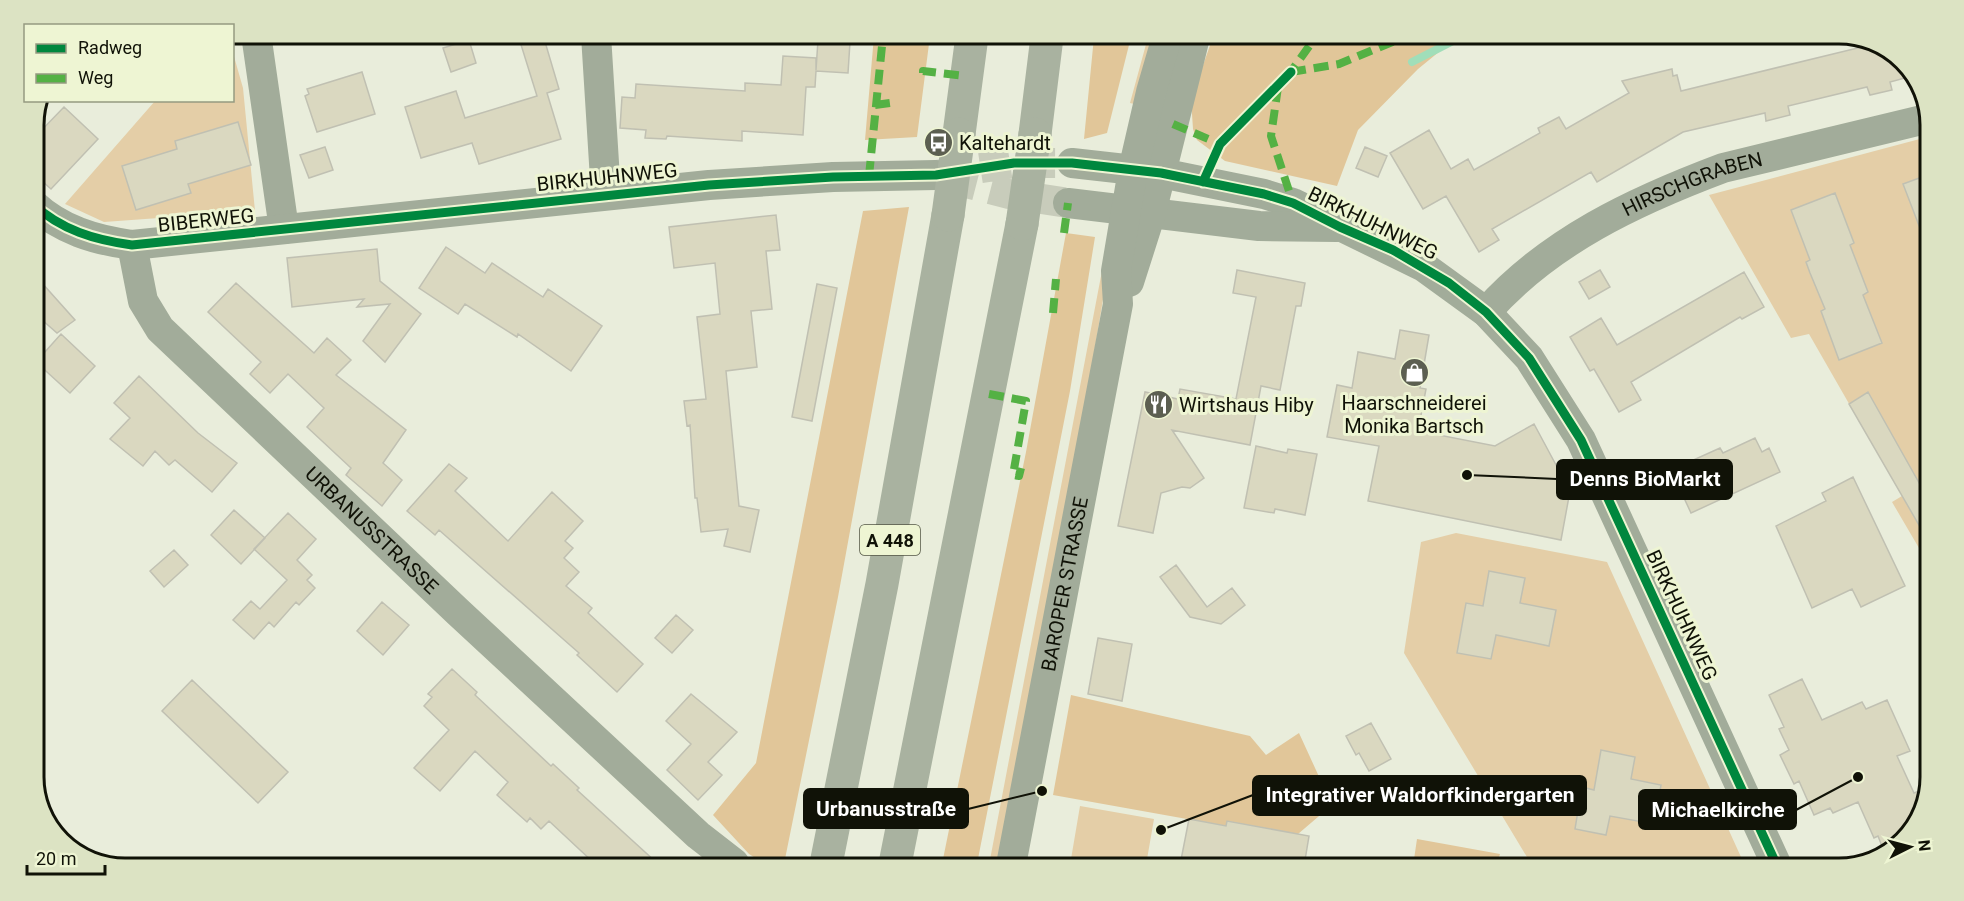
<svg xmlns="http://www.w3.org/2000/svg" width="1964" height="901" font-family="Roboto,sans-serif">
<style>
.green{fill:#e4cea7}
.forest{fill:#e1c699}
.lines{fill:none;stroke-linecap:round;stroke-linejoin:round}
.stream{stroke:#a0deb9;stroke-width:8}
.building{fill:#dad8c0;stroke:#c0c0b2;stroke-width:1.5}
.minor-tunnel{stroke:#c8ccbb;stroke-width:30;stroke-dasharray:30 15;stroke-linecap:butt}
.minor{stroke:#a2ac9a;stroke-width:30}
.motorway{stroke:#a9b2a0;stroke-width:33}
.motorway-bridge{stroke:#a9b2a0;stroke-width:33}
.quiet{stroke:#54b144;stroke-width:8;stroke-dasharray:15 8;stroke-linecap:butt}
.cycleway-casing{stroke:#eef5d3;stroke-width:13}
.cycleway{stroke:#00873e;stroke-width:9}
.labels{text-anchor:middle;dominant-baseline:central;stroke-width:6;stroke-linejoin:round;paint-order:stroke}
.shield{fill:#eef5d3;stroke:#535644;stroke-width:1.5}
.shield-label{font-size:18px;font-weight:bold;fill:#101207}
.poi-label{font-size:20px;fill:#101207;stroke:#eef5d3;text-anchor:start}
.street-label{font-size:20px;fill:#101207;stroke:#eef5d3}
.rim{fill:none;stroke:#101207;stroke-width:3}
.leader{fill:none;stroke:#101207;stroke-width:2}
.callout-dot{fill:#101207;stroke:#eef5d3;stroke-width:2}
.callout{fill:#101207;stroke:#101207;stroke-width:2}
.callout-label{font-size:21px;text-anchor:middle;font-weight:bold;fill:#fff}
</style>
<rect width="100%" height="100%" fill="#e9eddb"/>
<path class="green" d="M1148,37H1153L1134,104L1130,103Z
M233,53L243,88L255,211L104,222L65,204L155,101L232,100Z
M1931,136L1926,560L1892,502L1902,496L1809,334L1791,338L1709,195Z
M1105,255L1107,275L1091,372L999,865H989Z
M1456,533L1607,562L1746,868L1533,867L1404,653L1421,542Z
M1080,806L1154,819L1146,865H1070Z"/>
<path class="forest" d="M874,36H930L917,137L865,140Z
M1094,37H1131L1107,133L1084,139Z
M1213,37L1456,38L1418,69L1358,130L1337,186L1225,161L1197,140L1193,129L1191,99Z
M909,207L838,597L784,864H765L749,854L713,815L756,763L863,211Z
M1066,233L1095,237L1070,391L977,864H942L1026,452Z
M1071,695L1250,736L1266,755L1299,733L1332,805L1298,834L1226,826L1053,795Z
M1417,839L1500,854L1496,867L1413,866Z"/>
<g class="lines">
<path class="stream" d="M1412,62L1459,38"/>
</g>
<path class="building" d="M518,35H543L559,89L547,93L561,139L479,164L472,143L421,158L405,107L456,91L465,118L537,96Z
M469,40L476,63L451,72L443,48Z
M818,40L850,42L848,73L816,71L815,87H806L803,135L742,131V141L667,136L666,139L645,138L646,130L620,128L622,97L635,98L636,84L745,91V83L781,85L783,56L816,58V70Z
M1878,43L1916,75L1890,82L1892,90L1870,95L1867,87L1788,106L1790,115L1766,121L1765,113L1683,132L1597,182L1591,172L1492,229L1499,240L1479,252L1446,196L1423,209L1390,153L1429,130L1451,169L1468,159L1474,170L1540,133L1538,128L1559,117L1566,129L1629,93L1622,81L1672,69L1673,76L1677,75L1681,91Z
M362,72L375,114L317,132L305,96L309,94L307,89Z
M64,107L98,139L51,189L33,173V139Z
M238,122L251,165L188,184L191,193L136,210L122,166L177,149L175,141Z
M325,147L333,170L309,178L300,155Z
M1365,147L1387,156L1378,177L1356,168Z
M1930,174V248L1928,249L1903,184Z
M1835,193L1854,243L1850,245L1868,292L1863,295L1882,343L1839,360L1821,311L1825,309L1810,273L1806,262L1810,260L1791,210Z
M776,215L780,250L766,251L772,309L751,311L757,367L726,371L739,506L759,510L750,552L724,546L728,529L701,532L697,498H695L690,425L687,426L684,401L706,399L697,317L720,314L715,263L674,268L669,227Z
M446,247L485,273L492,263L543,297L548,289L602,326L571,371L518,334L517,337L465,304L458,314L419,288Z
M377,249L380,281L421,314L385,362L363,341L390,304L357,307L364,299L292,307L287,258Z
M1237,270L1305,283L1301,306H1296L1280,390L1261,386L1250,445L1172,430L1204,478L1190,488L1182,487L1161,493L1153,533L1118,526L1145,392L1178,399L1180,389L1236,399L1256,297L1233,293Z
M1600,270L1610,287L1589,299L1579,282Z
M1744,272L1764,307L1742,319L1740,317L1631,382L1641,400L1619,412L1594,369L1590,371L1570,337L1601,318L1617,345Z
M33,273L75,320L57,333L33,312Z
M236,283L314,353L327,338L351,360L336,375L406,430L383,463L402,480L382,506L346,475L351,468L307,427L324,408L288,374L270,393L250,374L261,362L208,312Z
M817,284L837,288L812,421L792,417Z
M1400,330L1429,335L1420,388L1426,389L1418,431L1495,446L1534,424L1570,491L1561,540L1368,501L1379,446L1327,437L1337,385L1352,388L1358,352L1395,359Z
M61,334L95,366L70,393L36,362Z
M139,376L198,433L237,463L212,492L175,460L169,465L155,451L143,466L110,439L130,418L114,403Z
M1868,392L1927,497V539L1849,404Z
M1755,438L1762,452L1769,448L1780,472L1691,513L1671,470L1720,448L1723,453Z
M1256,446L1287,453L1288,449L1317,454L1305,515L1275,509L1274,513L1244,508Z
M449,464L467,478L455,491L508,541L552,492L583,521L565,541L573,548L564,558L579,572L566,586L592,608L588,613L643,664L617,692L577,655L579,653L439,530L435,535L407,511Z
M1853,477L1905,586L1861,607L1852,589L1812,608L1776,526L1826,501L1822,493Z
M234,510L265,538L241,564L211,535Z
M288,513L316,539L297,560L312,575L307,580L315,588L299,605L296,602L274,627L269,622L254,639L233,620L251,601L260,609L287,580L254,549Z
M174,550L188,565L164,587L150,571Z
M1176,565L1207,607L1232,588L1245,605L1221,624L1190,617L1160,577Z
M1489,571L1525,578L1520,603L1556,610L1549,646L1496,635L1491,659L1457,653L1466,603L1483,606Z
M382,602L409,625L383,655L357,631Z
M676,615L693,630L672,653L655,638Z
M1098,638L1132,644L1122,701L1088,694Z
M452,669L477,692L475,695L551,766L553,764L579,788L577,790L657,863H594L549,821L541,829L530,818L527,822L497,795L508,782L475,751L440,791L414,768L449,730L424,706L432,697L428,694Z
M1802,679L1822,720L1862,702L1866,709L1887,700L1910,751L1897,756L1914,793L1924,789V812L1890,852L1885,854L1878,836L1874,838L1858,802L1833,813L1830,808L1814,815L1799,781L1794,784L1780,755L1789,750L1779,729L1784,727L1769,695Z
M192,680L288,772L258,803L162,711Z
M691,694L737,732L708,762L722,775L698,800L667,770L691,744L666,721Z
M1371,723L1391,759L1369,771L1359,753L1356,755L1346,736Z
M1601,750L1635,757L1631,779L1661,785L1654,824L1610,816L1606,835L1575,829L1582,787L1594,790Z
M1189,819L1226,826L1227,821L1309,836L1304,866H1287L1246,858L1245,866L1180,865Z"/>
<g class="lines">
<path class="minor-tunnel" d="M936,175L1014,163H1072
M947,178L1009,194L1068,203"/>
<g class="minor">
<path d="M256,34L284,229"/>
<path d="M596,35L606,195"/>
<path d="M1072,163L1161,173L1264,194L1293,203L1424,267L1486,312L1529,358L1581,440L1778,868"/>
<path d="M1068,203L1259,226L1337,227"/>
<path d="M33,204C61,230 95,240 132,245L709,185L833,177L936,175"/>
<path id="s1" d="M132,245L143,301L160,329L458,612L698,835L734,863"/>
<path d="M1129,282L1151,213L1195,37"/>
<path id="s2" d="M1486,312C1549,241 1635,201 1723,168L1930,118"/>
<path id="s3" d="M1011,865L1118,304L1116,271L1133,170L1151,92L1167,37"/>
</g>
<path class="motorway" d="M959,134L972,36
M1035,134L1047,37
M826,864L882,584L948,215
M895,864L1022,224"/>
<path class="motorway-bridge" d="M948,215L959,134
M1022,224L1035,134"/>
<path class="quiet" d="M1291,72L1339,64L1402,38
M923,73V71L966,76
M1287,77L1315,38
M1278,87L1271,136L1293,203
M875,105L890,103
M1173,124L1220,144
M869,176L883,36
M1064,233L1068,203
M1053,313L1056,279
M989,394L1026,401L1013,475L1019,476L1021,468"/>
<defs>
<path id="cycleway" d="M1203,182L1220,144L1291,72
M33,204C61,230 95,240 132,245L709,185L833,177L936,175L1014,163H1072L1161,173L1264,194L1293,203L1340,227L1393,250L1449,283L1486,312L1529,358L1581,440L1778,868"/>
</defs>
<use href="#cycleway" class="cycleway-casing"/>
<use href="#cycleway" class="cycleway"/>
</g>
<defs>
<symbol id="bus-disc" viewBox="-11 -11 22 22"><circle r="9.5" fill="#5c5f51" stroke="#eef5d3"/><path d="M-5-6H5V4H4V6H2V4H-2V6H-4V4H-5ZM-3.5-4V0h7V-4ZM-3.5 1.2v1.5H-2V1.2ZM2 1.2v1.5H3.5V1.2Z" fill="#fff"/></symbol>
<symbol id="shop-disc" viewBox="-11 -11 22 22"><circle r="9.5" fill="#5c5f51" stroke="#eef5d3"/><path d="M-5-2.5h2.3a2.7 3.5 0 0 1 5.4 0H5L5.5 6h-11ZM-1.5-2.5h3a1.5 2.3 0 0 0-3 0Z" fill="#fff"/></symbol>
<symbol id="restaurant-disc" viewBox="-11 -11 22 22"><circle r="9.5" fill="#5c5f51" stroke="#eef5d3"/><path d="M-5-6h1v4h1v-4h1v4h1v-4h1v5L-1.5 .5V6h-2V.5L-5-1ZM5-6V6H3V1.5H1.5Q1.5-4 5-6Z" fill="#fff"/></symbol>
</defs>
<g fill-rule="evenodd">
<use href="#bus-disc" x="922" y="126" width="33" height="33"/>
<use href="#shop-disc" x="1398" y="356" width="33" height="33"/>
<use href="#restaurant-disc" x="1142" y="388" width="33" height="33"/>
</g>
<g class="labels">
<rect class="shield" x="860" y="525" width="60" height="30" rx="4.5"/>
<g class="shield-label">
<text x="890" y="540">A 448</text>
</g>
<g class="poi-label">
<text x="959" y="143">Kaltehardt</text>
<text x="1414" y="403" text-anchor="middle">Haarschneiderei<tspan x="1414" dy="23">Monika Bartsch</tspan></text>
<text x="1179" y="405">Wirtshaus Hiby</text>
</g>
<g class="street-label">
<text transform="translate(607 177) rotate(-6)">BIRKHUHNWEG</text>
<text stroke="none"><textPath href="#s2" startOffset="246">HIRSCHGRABEN</textPath></text>
<text transform="translate(206 220) rotate(-6)">BIBERWEG</text>
<text transform="translate(1373 223) rotate(26)">BIRKHUHNWEG</text>
<text stroke="none"><textPath href="#s1" startOffset="382">URBANUSSTRASSE</textPath></text>
<text stroke="none"><textPath href="#s3" startOffset="286">BAROPER STRASSE</textPath></text>
<text transform="translate(1682 615) rotate(65)">BIRKHUHNWEG</text>
</g>
</g>
<path d="M0 0H1964V901H0ZM125 44H1839A81 81 0 0 1 1920 125V777A81 81 0 0 1 1839 858H125A81 81 0 0 1 44 777V125A81 81 0 0 1 125 44Z" fill="#dce3c3" fill-rule="evenodd"/>
<path class="rim" d="M125 44H1839A81 81 0 0 1 1920 125V777A81 81 0 0 1 1839 858H125A81 81 0 0 1 44 777V125A81 81 0 0 1 125 44Z"/>
<path class="leader" d="M1467 475L1557 479M1161 830L1253 795M1042 791L968 809M1858 777L1796 810"/>
<g class="callout-dot">
<circle cx="1467" cy="475" r="6"/>
<circle cx="1161" cy="830" r="6"/>
<circle cx="1042" cy="791" r="6"/>
<circle cx="1858" cy="777" r="6"/>
</g>
<g class="callout">
<rect x="1557" y="460" width="175" height="39" rx="6"/>
<rect x="1253" y="776" width="333" height="39" rx="6"/>
<rect x="804" y="789" width="164" height="39" rx="6"/>
<rect x="1639" y="790" width="157" height="39" rx="6"/>
</g>
<g class="callout-label">
<text x="1645" y="486">Denns BioMarkt</text>
<text x="1420" y="802">Integrativer Waldorfkindergarten</text>
<text x="886" y="816">Urbanusstraße</text>
<text x="1718" y="817">Michaelkirche</text>
</g>
<rect x="24" y="24" width="210" height="78" fill="#eef5d3" stroke="#959a81" stroke-width="1.5"/>
<rect x="36" y="44" width="30" height="9" fill="#00873e" stroke="#959a81" stroke-width="1.5"/>
<text x="78" y="54" font-size="18" fill="#101207">Radweg</text>
<rect x="36" y="74" width="30" height="9" fill="#54b144" stroke="#959a81" stroke-width="1.5"/>
<text x="78" y="84" font-size="18" fill="#101207">Weg</text>
<g transform="translate(1910 847) rotate(84)" stroke="#eef5d3" stroke-width="4.5" paint-order="stroke">
<path d="M0-4.5L10 22L0 15L-10 22Z" fill="#101207"/>
<text y="-9" font-size="16" font-weight="bold" text-anchor="middle" fill="#101207">N</text>
</g>
<path d="M27 865v9h78v-9" fill="none" stroke="#101207" stroke-width="3"/>
<text x="36" y="865" font-size="18" fill="#101207" stroke="#eef5d3" stroke-width="4.5" paint-order="stroke">20 m</text>
</svg>
